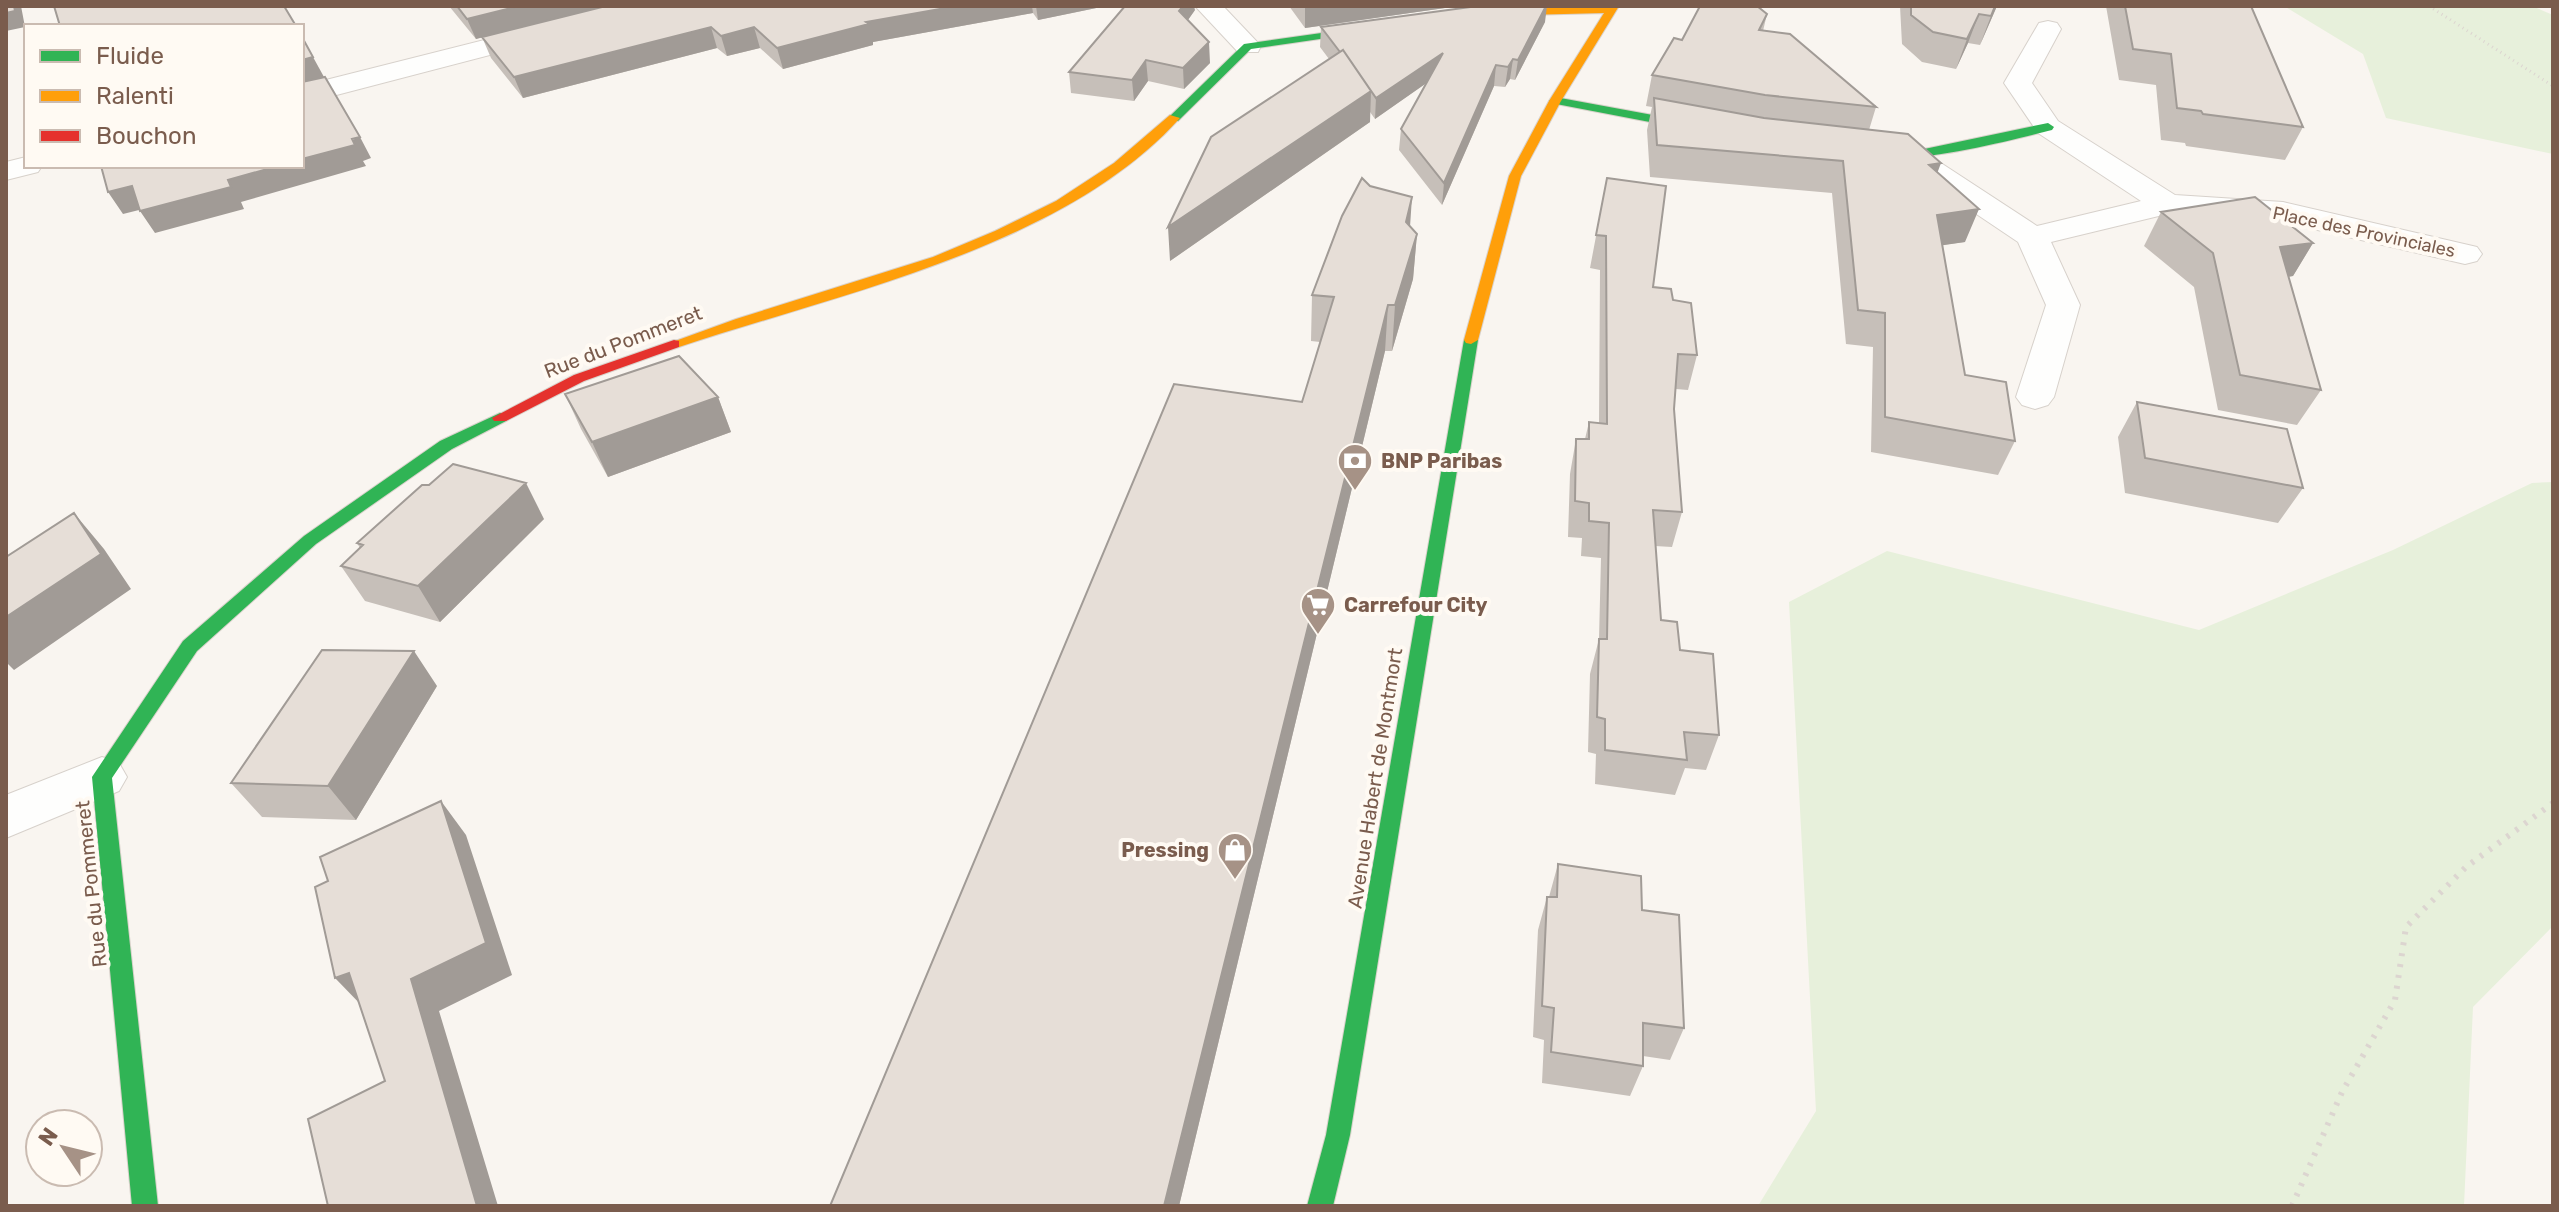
<svg xmlns="http://www.w3.org/2000/svg" width="2559" height="1212" font-family="Rubik,sans-serif">
<style>
.green{fill:#e7f0db}
.lines{fill:none;stroke-linecap:round;stroke-linejoin:round}
.street-casing{stroke:#d7d1cb;stroke-width:2}
.fast-casing{stroke:#d9d2cb;stroke-width:2}
.slow-casing{stroke:#d9d2cb;stroke-width:2}
.jam-casing{stroke:#d9d2cb;stroke-width:2}
.path-far1{stroke:#dcd5d0;stroke-width:3;stroke-dasharray:1 4;stroke-linecap:butt}
.path{stroke:#dcd5d0;stroke-width:6;stroke-dasharray:3 8;stroke-linecap:butt}
.street{fill:#fefefd;fill-rule:evenodd}
.fast{fill:#30b455;fill-rule:evenodd}
.slow{fill:#ff9f0a;fill-rule:evenodd}
.jam{fill:#e5322d;fill-rule:evenodd}
.wall{fill:#c6bfb9}
.shaded-wall{fill:#a19b96}
.building{fill:#e6ded7;stroke:#a19b96;stroke-width:2}
.labels{text-anchor:middle;dominant-baseline:central;stroke-width:8;stroke-linejoin:round;paint-order:stroke}
.far-street-label{font-size:18px;fill:#7a5c4d;stroke:#fffaf3}
.street-label{font-size:20px;fill:#7a5c4d;stroke:#fffaf3}
.poi-label{font-size:20px;font-weight:bold;fill:#7a5c4d;stroke:#fffaf3;text-anchor:start}
</style>
<rect width="100%" height="100%" fill="#f9f5f0"/>
<path class="green" d="M2284,6H2532L2553,15V154L2386,118L2363,54Z
M2553,482V926L2473,1007L2464,1206H1758L1816,1111L1789,602L1887,551L2199,630L2393,550L2532,483Z"/>
<g class="lines">
<defs>
<path id="street" d="M619,6H663L659,11L302,104V86Z
M1195,6H1223L1261,46L1258,52H1238Z
M2048,21L2057,23L2061,29L2032,83L2058,121L2175,195L2283,202L2477,247L2482,254L2477,261L2465,264L2283,222L2167,214L2051,242L2080,305L2054,397L2048,405L2035,409L2022,405L2016,397L2046,305L2018,242L1899,162L1895,156L1899,150L1910,147L1921,150L2037,226L2141,201L2038,133L2004,83L2039,23Z
M26,157V166H42L38,172L6,180V162Z
M102,757L119,763L127,777L119,791L6,838V795Z"/>
<path id="fast" d="M1378,25L1383,28L1382,30L1251,49L1178,121L1168,118L1244,44Z
M1555,97L1707,125L1713,129L1707,133L1551,103L1549,101Z
M2048,123L2054,127L2052,130C2014,139 1894,172 1864,151L1870,147L1910,152Z
M1471,336L1478,340L1350,1135L1333,1206H1307L1326,1135L1464,340Z
M500,413L506,415L508,418L506,421L452,449L316,544L197,651L112,778L158,1206H132L92,777L183,641L304,536L440,441Z"/>
<path id="slow" d="M1619,6L1561,101L1521,176L1478,340L1471,344L1466,343L1464,340L1509,176L1549,101L1604,13L1486,16L1481,13L1486,10Z
M1170,115L1180,118C1063,248 840,293 679,347H669L667,344L736,319L933,257L995,231L1056,201L1114,163Z"/>
<path id="jam" d="M674,340L679,341V347L584,381L506,421H494L492,418L574,375Z"/>
</defs>
<use href="#street" class="street-casing"/>
<use href="#fast" class="fast-casing"/>
<use href="#slow" class="slow-casing"/>
<use href="#jam" class="jam-casing"/>
<path class="path-far1" d="M2429,6L2553,86"/>
<path class="path" d="M2292,1206L2342,1092L2395,1000L2406,927L2466,867L2553,803"/>
<use href="#street" class="street"/>
<use href="#fast" class="fast"/>
<use href="#slow" class="slow"/>
<use href="#jam" class="jam"/>
</g>
<path class="wall" d="M449,6H1106L1038,20L1033,13L873,42V45L783,69L760,48L727,56L717,48L523,98L491,58L482,37L476,39Z
M1289,6H1459L1305,28Z
M1900,6H1997L1980,45L1968,43L1956,69L1922,62L1902,44Z
M2106,6H2251L2303,127L2285,160L2186,146L2185,143L2161,140L2156,85L2119,80Z
M1195,10L1188,20L1210,63L1184,89L1148,81L1134,101L1071,93L1069,72Z
M1767,14L1763,31L1876,107L1869,130L1938,173L1965,242L1942,245L1965,375L2015,441L1998,475L1871,452L1873,347L1846,344L1832,193L1650,177L1647,130L1652,107L1646,106L1652,75L1682,40Z
M1545,22L1515,80L1510,79L1505,87L1494,86L1442,205L1399,150L1401,129L1426,83L1375,119L1370,112V122L1170,261L1329,59L1320,47L1321,27Z
M1607,178L1653,287L1673,300L1697,355L1688,390L1676,389L1674,409L1682,512L1672,547L1655,546L1661,620L1680,650L1719,735L1706,770L1685,768L1675,795L1595,784L1596,754L1588,752L1590,674L1599,639L1601,558L1581,556L1582,538L1568,537L1570,474L1576,439H1585L1589,422L1599,423L1600,270L1590,268Z
M2161,212L2313,243L2293,276L2288,277L2321,390L2297,425L2218,410L2194,287L2144,246Z
M1410,226L1417,234L1413,279L1392,351H1385L1179,1206H830L1302,402L1320,342L1311,341L1312,295Z
M565,394L718,397L731,432L608,477L581,429Z
M2137,402L2303,488L2278,523L2125,493L2118,437Z
M544,519L440,622L365,601L341,566L360,548L357,543Z
M437,686L356,820L262,817L231,783Z
M1558,864L1642,910L1684,1028L1670,1060L1643,1056V1066L1630,1096L1542,1083L1544,1040L1533,1037L1538,930L1547,897H1549Z"/>
<path class="shaded-wall" d="M14,6H21L25,27L6,31V13Z
M519,6H607L476,39L467,19Z
M957,6H1032L1033,13L873,42V45L783,69L777,48L866,22Z
M1036,6H1106L1038,20Z
M1183,6H1194L1195,10L1180,31L1179,11Z
M1305,6H1459L1305,28Z
M1546,6H1547L1545,22L1515,80L1518,60Z
M1995,6H1997L1980,45L1991,16Z
M1979,14L1968,43L1956,69L1967,39Z
M711,27L717,48L523,98L514,77Z
M754,27L760,48L727,56L721,36Z
M1209,42L1210,63L1184,89L1183,68Z
M1443,53L1441,73L1375,119L1376,98Z
M313,57L324,77L302,84V60Z
M1513,59L1510,79L1505,87L1508,67Z
M1146,60L1148,81L1134,101L1132,80Z
M1496,65L1494,86L1442,205L1444,183Z
M1371,91L1370,122L1170,261L1168,227Z
M360,137L371,158L363,161L366,166L241,202L244,209L155,233L140,211L228,180L278,166H302V159Z
M1941,163L1929,195V165Z
M132,186L147,208L123,214L108,192Z
M1412,197L1409,242L1406,222Z
M1979,209L1965,242L1924,248L1937,215Z
M1417,234L1413,279L1392,351L1395,305Z
M2313,243L2293,276L2260,281L2280,247Z
M1388,305L1385,351L1179,1206H1164Z
M718,397L731,432L608,477L592,442Z
M526,483L544,519L440,622L418,586Z
M74,513L104,549L131,589L14,670L6,662V617Z
M414,651L437,686L356,820L328,786Z
M441,801L466,835L512,975L439,1011L498,1206H477L411,979Z
M349,973L366,1010L335,978Z"/>
<path class="building" d="M6,6H14L15,11L6,13Z
M54,6H284L296,26H60Z
M457,6H519L467,19Z
M606,6H957L866,22L869,24L777,48L754,27L721,36L711,27L514,77L482,37Z
M1125,6H1183L1179,11L1209,42L1183,68L1146,60L1132,80L1069,72Z
M1478,6H1546L1518,60L1513,59L1508,67L1496,65L1444,183L1401,129L1443,53L1376,98L1343,50L1340,52L1321,27Z
M1700,6H1757L1767,14L1759,30L1790,34L1876,107L1765,95L1652,75L1674,38L1682,40Z
M1911,6H1995L1991,16L1979,14L1967,39L1933,32L1911,15Z
M2125,6H2251L2303,127L2203,114L2201,111L2177,108L2171,54L2133,49Z
M302,37L313,57L302,60Z
M1343,50L1371,91L1168,227L1211,137Z
M325,77L360,137L352,139L355,145L302,159V82Z
M1654,98L1764,118L1908,134L1941,163L1929,165L1979,209L1937,215L1965,375L2006,382L2015,441L1885,417V313L1858,310L1843,161L1657,145Z
M101,166H278L228,180L231,187L140,211L132,186L108,192Z
M1362,178L1370,186L1412,197L1406,222L1417,234L1395,305H1388L1164,1206H830L1174,384L1302,402L1334,297L1312,295L1342,216Z
M1607,178L1666,186L1653,287L1671,289L1673,300L1691,303L1697,355L1678,354L1674,409L1682,512L1653,510L1661,620L1677,622L1680,650L1713,654L1719,735L1684,732L1687,760L1605,750V719L1597,717L1599,639H1607L1609,523L1589,521V503L1575,501L1576,439H1589V422L1607,424L1606,236L1596,235Z
M2255,197L2313,243L2280,247L2321,390L2240,375L2213,253L2161,212Z
M679,356L718,397L592,442L565,394Z
M2137,402L2287,429L2303,488L2145,458Z
M453,464L526,483L418,586L341,566L363,545L357,543L422,485H429Z
M74,513L101,554L6,617V557Z
M322,650L414,651L328,786L231,783Z
M441,801L486,943L411,979L477,1206H328L308,1119L385,1081L349,973L335,978L315,887L328,881L320,857Z
M1558,864L1641,876L1642,910L1679,915L1684,1028L1643,1023V1066L1551,1052L1554,1008L1542,1006L1547,897H1557Z"/>
<defs>
<symbol id="bank-pin" viewBox="-11 -11 22 30"><path d="M0 17L-7.5 6A9.5 9.5 0 1 1 7.5 6Z" fill="#a69286" stroke="#fffaf3"/><path d="M-6-4H6V4H-6ZM0-2.3a2.3 2.3 0 1 0 0 4.6a2.3 2.3 0 1 0 0-4.6Z" fill="#fff"/></symbol>
<symbol id="supermarket-pin" viewBox="-11 -11 22 30"><path d="M0 17L-7.5 6A9.5 9.5 0 1 1 7.5 6Z" fill="#a69286" stroke="#fffaf3"/><path d="M-6-5.5h2.5l.6 2H6L4.5 2H-2.5L-4.4-4H-6ZM-1.5 3.2a1.3 1.3 0 1 0 .1 0ZM3 3.2a1.3 1.3 0 1 0 .1 0Z" fill="#fff"/></symbol>
<symbol id="shop-pin" viewBox="-11 -11 22 30"><path d="M0 17L-7.5 6A9.5 9.5 0 1 1 7.5 6Z" fill="#a69286" stroke="#fffaf3"/><path d="M-5-2.5h2.3a2.7 3.5 0 0 1 5.4 0H5L5.5 6h-11ZM-1.5-2.5h3a1.5 2.3 0 0 0-3 0Z" fill="#fff"/></symbol>
</defs>
<g fill-rule="evenodd">
<use href="#bank-pin" x="1335" y="441" width="40" height="54"/>
<use href="#supermarket-pin" x="1298" y="585" width="40" height="54"/>
<use href="#shop-pin" x="1215" y="830" width="40" height="54"/>
</g>
<g class="labels">
<g class="far-street-label">
<text transform="translate(2364 232) rotate(12)">Place des Provinciales</text>
</g>
<g class="street-label">
<text transform="translate(623 342) rotate(-21)">Rue du Pommeret</text>
<text transform="translate(1375 778) rotate(-81)">Avenue Habert de Montmort</text>
<text transform="translate(91 884) rotate(-96)">Rue du Pommeret</text>
</g>
<g class="poi-label">
<text x="1381" y="461">BNP Paribas</text>
<text x="1344" y="605">Carrefour City</text>
<text x="1209" y="850" text-anchor="end">Pressing</text>
</g>
</g>
<rect width="2559" height="1212" fill="none" stroke="#7a5c4d" stroke-width="16"/>
<rect x="24" y="24" width="280" height="144" fill="#fffaf3" stroke="#cabbb1" stroke-width="2"/>
<rect x="40" y="50" width="40" height="12" fill="#30b455" stroke="#cabbb1" stroke-width="2"/>
<text x="96" y="64" font-size="24" fill="#7a5c4d">Fluide</text>
<rect x="40" y="90" width="40" height="12" fill="#ff9f0a" stroke="#cabbb1" stroke-width="2"/>
<text x="96" y="104" font-size="24" fill="#7a5c4d">Ralenti</text>
<rect x="40" y="130" width="40" height="12" fill="#e5322d" stroke="#cabbb1" stroke-width="2"/>
<text x="96" y="144" font-size="24" fill="#7a5c4d">Bouchon</text>
<g transform="translate(64 1148) rotate(305)"><circle r="38" fill="#fffaf3" stroke="#cabbb1" stroke-width="2"/>
<path d="M0-6L14 30L0 20L-14 30Z" fill="#a69286"/>
<text y="-12" font-size="22" font-weight="bold" text-anchor="middle" fill="#7a5c4d">N</text>
</g>
</svg>
